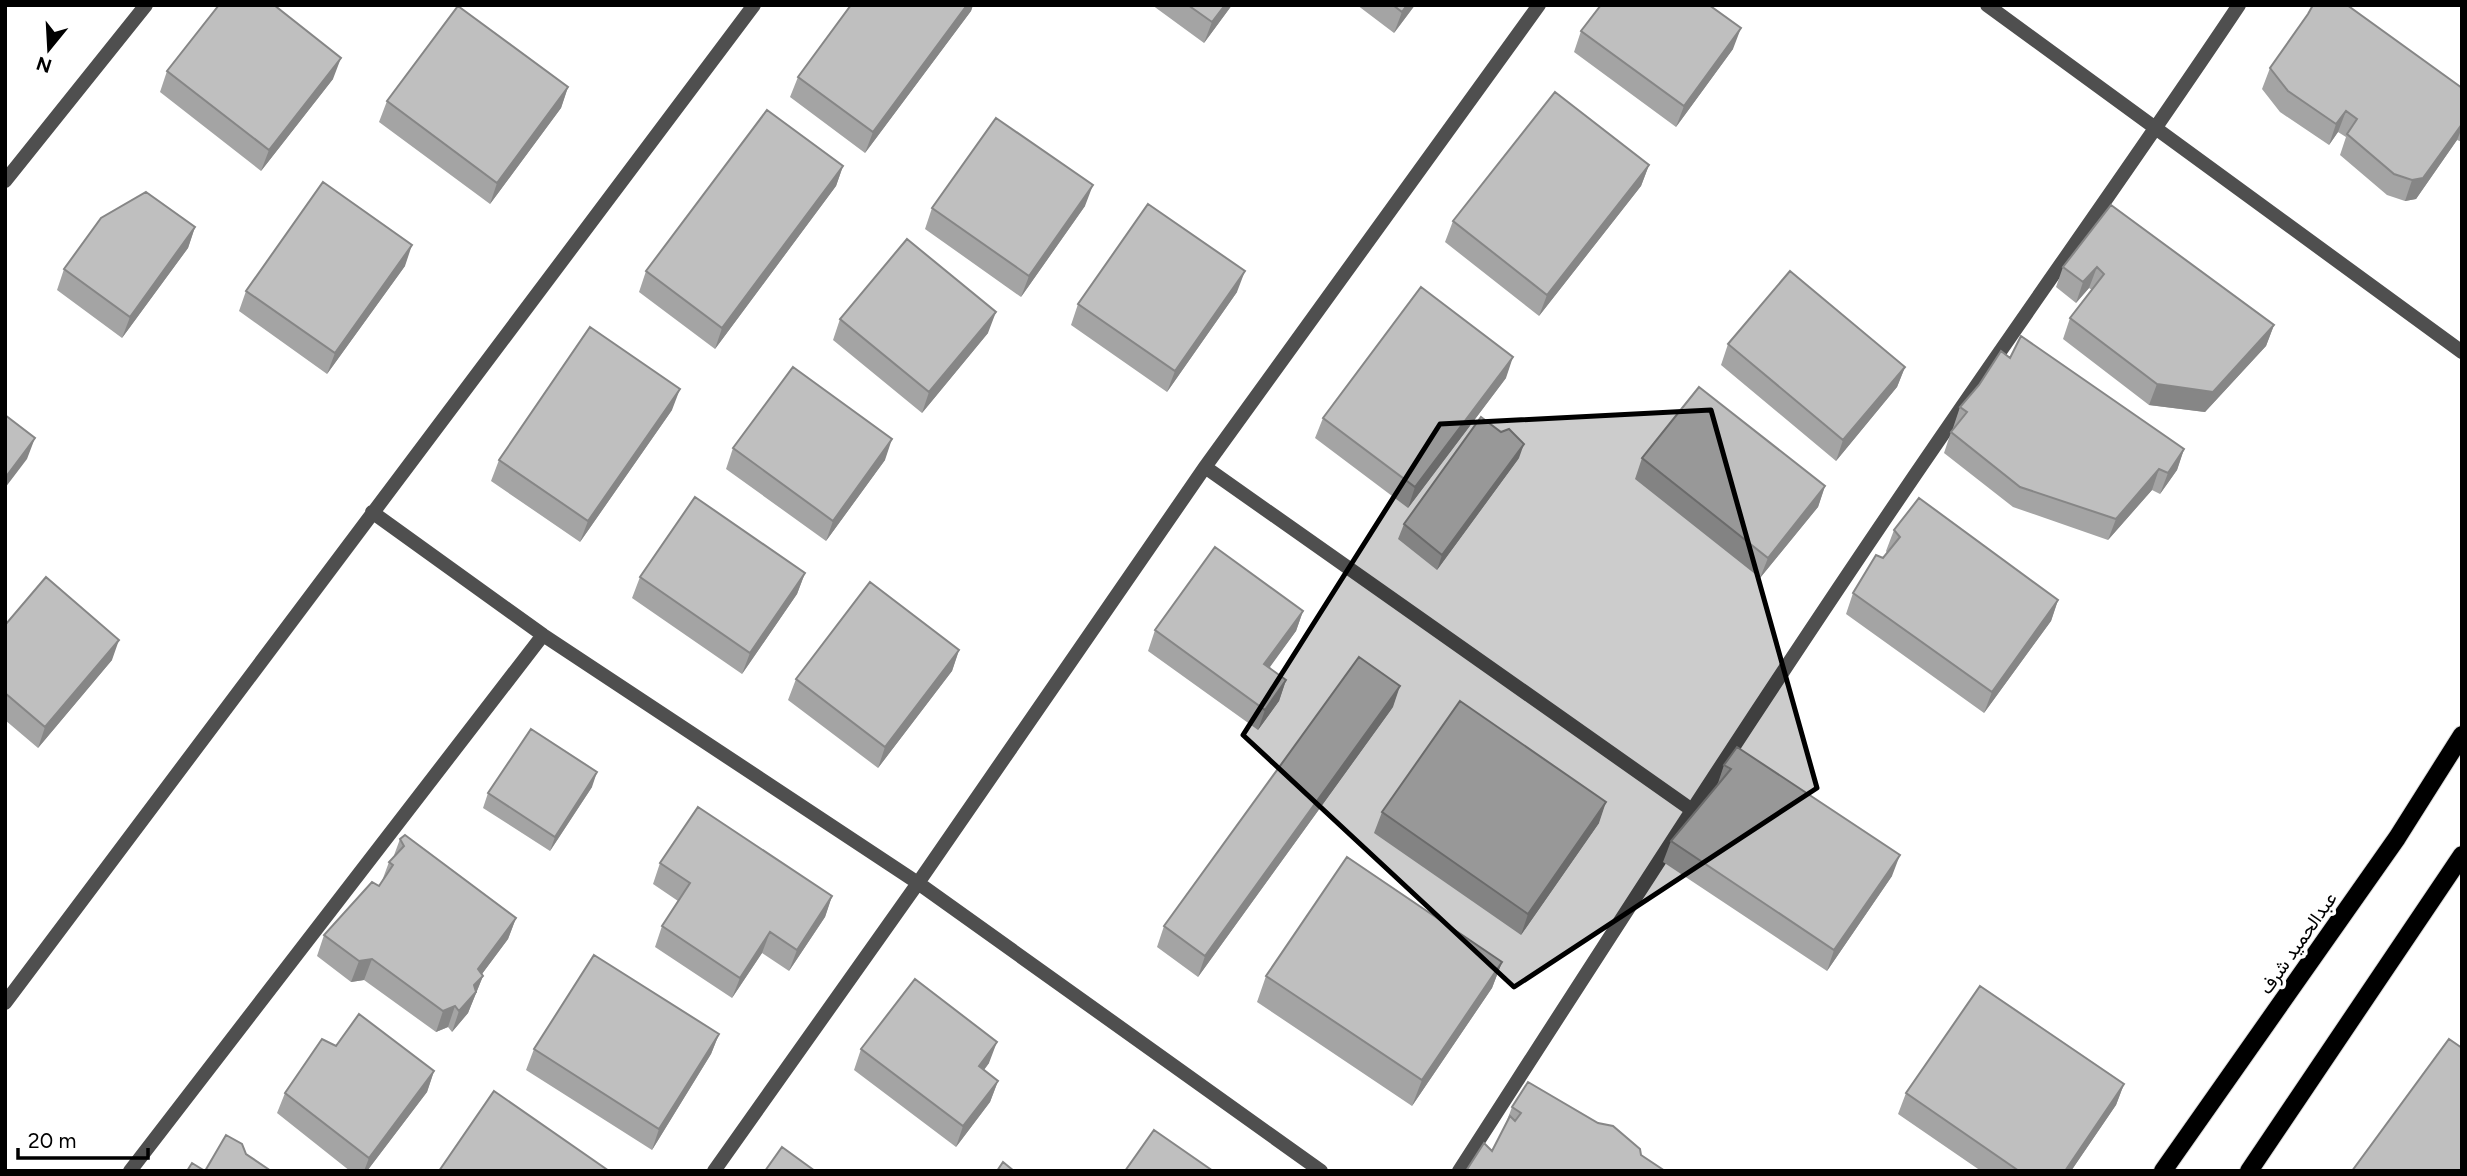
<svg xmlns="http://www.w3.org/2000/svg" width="2467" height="1176" font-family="Figtree,Vazirmatn,sans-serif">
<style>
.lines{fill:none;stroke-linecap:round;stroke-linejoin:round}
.primary-casing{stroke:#dbdbdb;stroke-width:20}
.street{stroke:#4f4f4f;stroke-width:14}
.primary{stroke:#000;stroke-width:18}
.wall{fill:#a4a4a4}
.shaded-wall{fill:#868686}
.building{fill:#bfbfbf;stroke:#868686;stroke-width:2}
.marked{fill:#000;fill-opacity:0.2;stroke:#000;stroke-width:5;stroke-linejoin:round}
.labels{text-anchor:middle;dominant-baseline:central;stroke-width:7;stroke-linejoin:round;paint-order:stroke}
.street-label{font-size:19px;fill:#000;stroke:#fff}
</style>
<rect width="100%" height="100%" fill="#fff"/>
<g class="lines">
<defs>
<path id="primary" d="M2163,1171L2397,838L2462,735
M2249,1171L2462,855"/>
</defs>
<use href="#primary" class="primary-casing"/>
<path class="street" d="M1987,5L2462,352
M5,181L146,5
M1205,467L1692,810
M372,512L543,635L918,883L1321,1171
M5,1003L754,5
M130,1171L543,635
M714,1171L918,883L1205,467L1539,5
M1459,1171C1617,926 1774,680 1939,440C2038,295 2141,152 2239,5"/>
<use href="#primary" class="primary"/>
</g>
<path class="wall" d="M851,5H973L971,11L865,153L790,97L798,77Z
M1152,5H1232L1204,43Z
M1357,5H1415L1394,33Z
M1581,31L1733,49L1676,127L1574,52Z
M2270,68L2462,88V142L2457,140L2416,199L2405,201L2387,195L2340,155L2346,137L2338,132L2329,145L2280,112L2262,89Z
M167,71L333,79L261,171L160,92Z
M568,87L561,108L490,204L379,122L387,101Z
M1649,165L1641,186L1539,316L1445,242L1453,221Z
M843,166L836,186L715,349L639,292L646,271Z
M2111,205L2274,325L2266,346L2205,412L2149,405L2063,339L2070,318L2092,290L2089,288L2076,303L2056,287L2063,267Z
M1085,206L1021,297L925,229L932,208Z
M195,227L188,248L122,338L57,290L64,269Z
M405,266L327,374L239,311L246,291Z
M1237,292L1167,392L1071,325L1078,304Z
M840,319L988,333L922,413L833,340Z
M1728,344L1905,367L1897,387L1836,461L1721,365Z
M2010,358L2184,449L2177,470L2160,494L2152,490L2108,540L2013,507L1944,453L1951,432L1954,429L1953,428L1960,407Z
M1506,378L1408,508L1315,438L1323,418Z
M672,410L580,542L491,481L499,460Z
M733,448L885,460L826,541L726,469Z
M1519,458L1437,570L1398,539L1404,524Z
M1642,458L1825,486L1818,507L1760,578L1635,479Z
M1894,530L2058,600L2051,621L1984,713L1846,614L1853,593L1887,553L1886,551Z
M805,573L797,594L742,674L632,598L640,577Z
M1303,611L1296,631L1269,667L1286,680L1279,701L1258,730L1148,651L1155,630Z
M5,625L112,660L38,748L5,720Z
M959,650L952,671L878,768L788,700L796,679Z
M1393,707L1198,977L1157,947L1164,926Z
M1724,765L1892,876L1827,971L1663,862L1671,841L1717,786Z
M592,787L550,851L483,808L488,793Z
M1382,812L1599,823L1521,935L1374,833Z
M400,839L516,918L508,939L482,974L483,976L468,1013L452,1032L448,1027L436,1032L364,980L351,982L317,956L324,935L379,886L382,881L389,862L393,858Z
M660,863L832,896L825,917L789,971L762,953L732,998L655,947L662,926L678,901L653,884Z
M1502,962L1492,988L1412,1106L1257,1002L1266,976Z
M719,1034L711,1054L652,1150L526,1070L534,1049Z
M336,1046L434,1071L427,1092L367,1171H350L277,1113L285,1093Z
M861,1049L989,1063L984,1070L998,1081L990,1102L956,1147L854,1070Z
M2124,1084L2116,1105L2071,1171H1981L1898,1114L1906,1093Z
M1512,1107L1641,1155L1492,1151L1506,1123Z"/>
<path class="shaded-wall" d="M967,5H973L971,11L865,153L873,132Z
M1225,5H1232L1204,43L1212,22Z
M1407,5H1415L1394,33L1402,12Z
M1741,28L1733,49L1676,127L1684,106Z
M341,58L333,79L261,171L269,150Z
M568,87L561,108L490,204L497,183Z
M2346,111L2338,132L2329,145L2336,124Z
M2462,124V128L2457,140L2416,199L2405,201L2412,180Z
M1649,165L1641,186L1539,316L1547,295Z
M843,166L836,186L715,349L722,328Z
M1093,185L1085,206L1021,297L1029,276Z
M195,227L188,248L122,338L130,317Z
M412,245L405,266L327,374L335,353Z
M2097,267L2089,288L2076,303L2083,282Z
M1245,271L1237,292L1167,392L1175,371Z
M996,312L988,333L922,413L929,392Z
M2274,325L2266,346L2205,412L2149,405L2157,384Z
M1513,357L1506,378L1408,508L1415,487Z
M1905,367L1897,387L1836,461L1843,440Z
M680,389L672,410L580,542L588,521Z
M35,438L27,459L5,488V478Z
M892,439L885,460L826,541L833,521Z
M1524,444L1519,458L1437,570L1442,555Z
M2184,449L2177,470L2160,494L2168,473Z
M2159,469L2152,490L2108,540L2116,519Z
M1825,486L1818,507L1760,578L1768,558Z
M805,573L797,594L742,674L750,653Z
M2058,600L2051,621L1984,713L1992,692Z
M1303,611L1296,631L1257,685L1264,664Z
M119,640L112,660L38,748L45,727Z
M959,650L952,671L878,768L885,747Z
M1286,680L1279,701L1258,730L1265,710Z
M1400,686L1393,707L1198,977L1205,956Z
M597,772L592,787L550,851L555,837Z
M1606,802L1599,823L1521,935L1528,914Z
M1900,855L1892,876L1827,971L1834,950Z
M832,896L825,917L789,971L797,950Z
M516,918L508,939L470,990L478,969Z
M770,932L762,953L732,998L740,978Z
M372,959L364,980L351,982L359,961Z
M1502,962L1492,988L1412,1106L1422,1080Z
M483,976L468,1013L452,1032L459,1011L474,985Z
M455,1006L448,1027L436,1032L443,1011Z
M719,1034L711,1054L652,1150L659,1129Z
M997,1042L989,1063L971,1087L979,1066Z
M434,1071L427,1092L367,1171H364L369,1158Z
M998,1081L990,1102L956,1147L963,1126Z
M2124,1084L2116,1105L2071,1171H2065Z"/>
<path class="building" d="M219,5H274L341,58L269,150L167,71Z
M851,5H967L873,132L798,77Z
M1188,5H1225L1212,22Z
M1393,5H1407L1402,12Z
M1601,5H1709L1741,28L1684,106L1581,31Z
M2313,5H2347L2462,88V124L2423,178L2412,180L2394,174L2347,134L2357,119L2346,111L2336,124L2288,91L2270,68L2308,14Z
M458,6L568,87L497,183L387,101Z
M1555,92L1649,165L1547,295L1453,221Z
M767,110L843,166L722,328L646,271Z
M996,118L1093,185L1029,276L932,208Z
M323,182L412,245L335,353L246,291Z
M146,192L195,227L130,317L64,269L101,218Z
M1148,204L1245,271L1175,371L1078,304Z
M2111,205L2274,325L2213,392L2157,384L2070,318L2104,274L2097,267L2083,282L2063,267Z
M907,239L996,312L929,392L840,319Z
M1790,271L1905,367L1843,440L1728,344Z
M1421,287L1513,357L1415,487L1323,418Z
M590,327L680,389L588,521L499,460Z
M2021,336L2184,449L2168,473L2159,469L2116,519L2020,487L1951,432L1967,412L1960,407L1979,385L2001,351L2010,358Z
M793,367L892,439L833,521L733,448Z
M1699,387L1825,486L1768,558L1642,458Z
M5,415L35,438L5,478Z
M1481,417L1501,432L1509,429L1524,444L1442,555L1404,524Z
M695,497L805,573L750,653L640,577Z
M1919,498L2058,600L1992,692L1853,593L1876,555L1883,558L1900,537L1894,530Z
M1215,547L1303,611L1264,664L1286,680L1265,710L1155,630Z
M46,577L119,640L45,727L5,693V625Z
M870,582L959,650L885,747L796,679Z
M1359,657L1400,686L1205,956L1164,926Z
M1460,701L1606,802L1528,914L1382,812Z
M531,729L597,772L555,837L488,793Z
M1737,747L1900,855L1834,950L1671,841L1731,769L1724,765Z
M698,807L832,896L797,950L770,932L740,978L662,926L690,883L660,863Z
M405,835L516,918L478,969L483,976L474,985L476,992L459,1011L455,1006L443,1011L372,959L359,961L324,935L372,882L379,886L393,865L389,862L404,846L400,839Z
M1347,857L1502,962L1422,1080L1266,976Z
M594,955L719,1034L659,1129L534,1049Z
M915,979L997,1042L979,1066L998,1081L963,1126L861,1049Z
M1980,986L2124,1084L2065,1171H2019L1906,1093Z
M359,1014L434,1071L369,1158L285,1093L322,1039L336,1046Z
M2449,1039L2462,1048V1171H2352Z
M1528,1082L1598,1123L1613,1126L1640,1149L1641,1155L1665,1171H1466L1484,1143L1492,1151L1510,1116L1515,1121L1521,1113L1512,1107Z
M494,1091L609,1171H439Z
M1154,1130L1213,1171H1125Z
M226,1135L242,1144L246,1154L271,1171H187L192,1163L205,1171Z
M782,1147L815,1171H765Z
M1003,1162L1014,1171H997Z"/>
<path class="marked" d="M1711,410L1817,788L1514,987L1243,735L1440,424Z"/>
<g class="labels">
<g class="street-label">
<text transform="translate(2298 943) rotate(-55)">عبدالحميد شرف</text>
</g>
</g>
<rect width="2467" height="1176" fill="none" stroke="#000000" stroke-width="14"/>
<g transform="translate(49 49) rotate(198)" stroke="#ffffff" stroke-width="5" paint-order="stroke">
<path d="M0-5L12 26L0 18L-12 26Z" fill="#000000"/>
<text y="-10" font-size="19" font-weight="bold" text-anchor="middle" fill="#000000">N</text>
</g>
<path d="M18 1148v10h130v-10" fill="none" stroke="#000000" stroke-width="3.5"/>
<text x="28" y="1148" font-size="21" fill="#000000" stroke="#ffffff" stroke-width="5" paint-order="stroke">20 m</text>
</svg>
